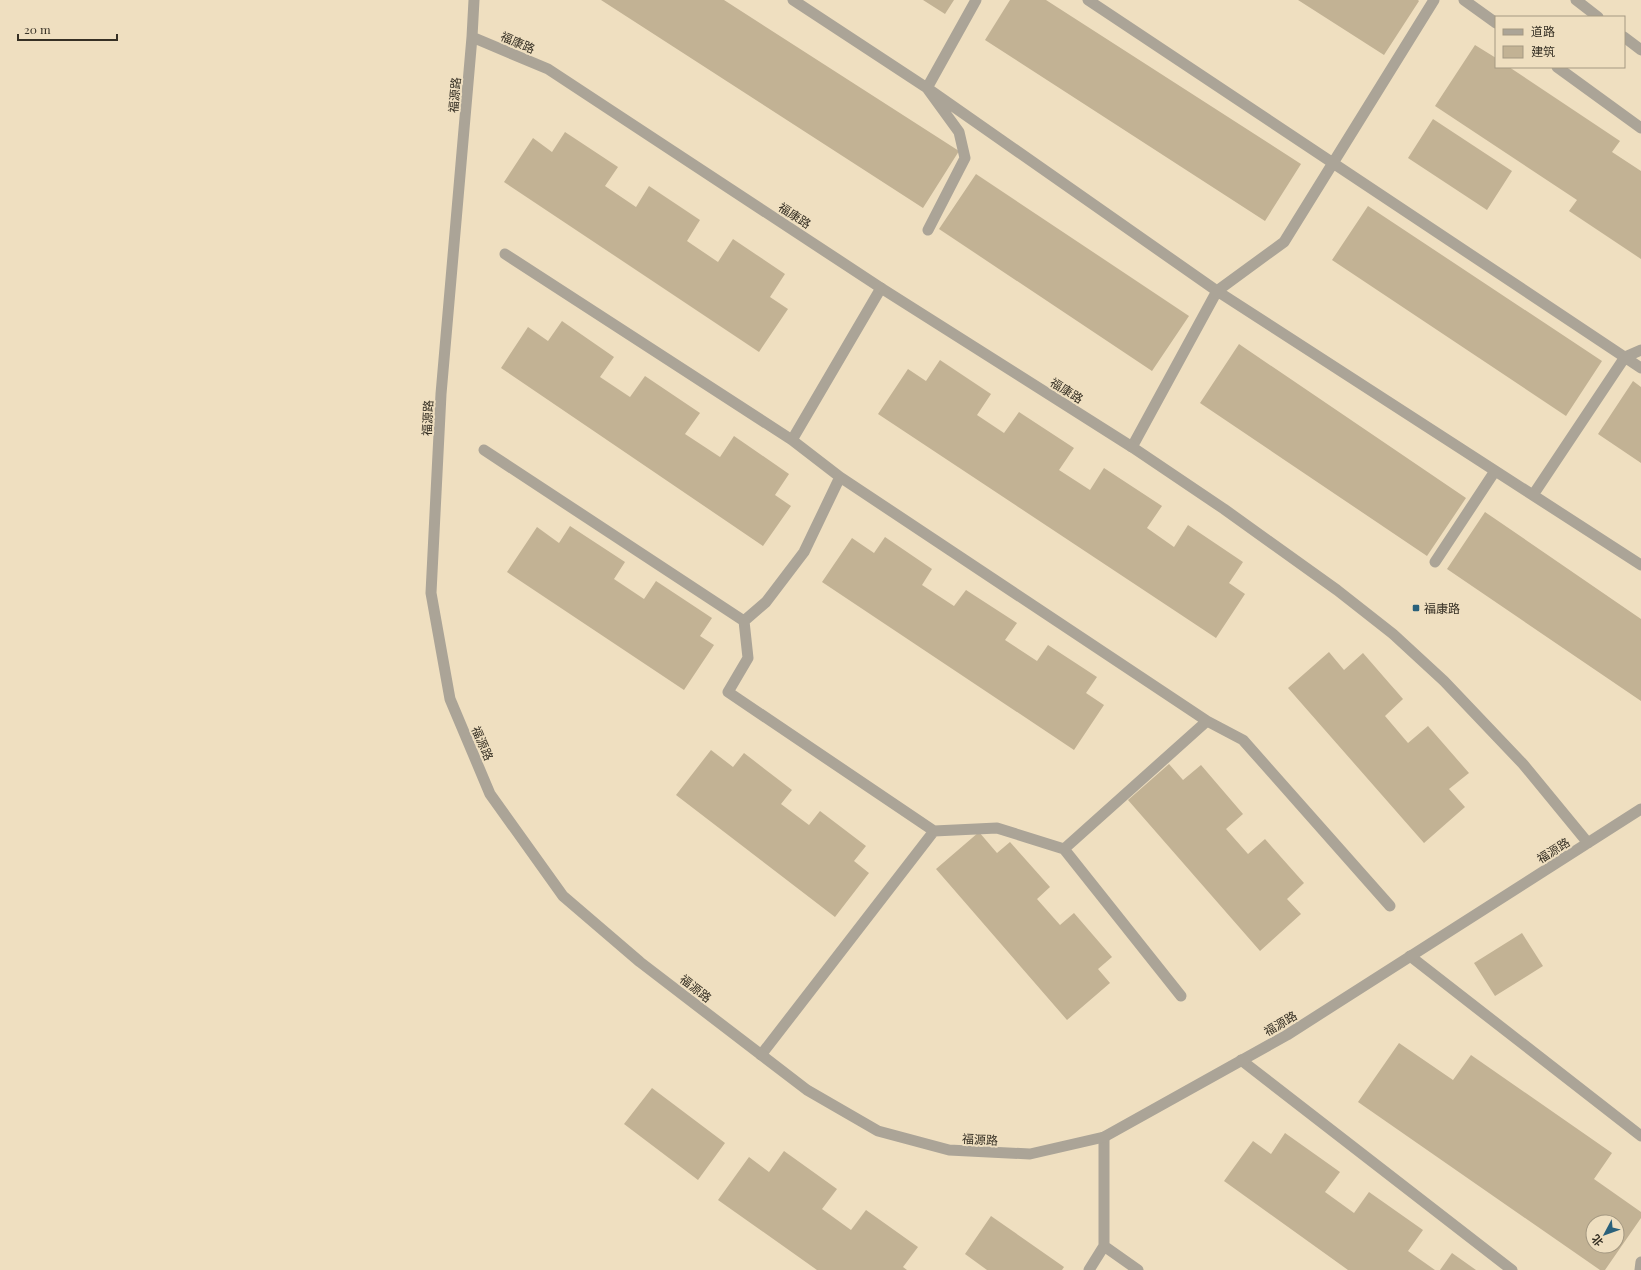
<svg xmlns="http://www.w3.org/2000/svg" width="1641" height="1270" font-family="'Playfair Display','Noto Sans SC',serif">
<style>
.building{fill:#c2b294;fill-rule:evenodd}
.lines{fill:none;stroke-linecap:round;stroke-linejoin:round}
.service{stroke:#aba497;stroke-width:11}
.minor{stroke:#aba497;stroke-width:11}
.tertiary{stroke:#aba497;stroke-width:11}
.poi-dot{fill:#2a617b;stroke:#efdfc0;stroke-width:1.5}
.labels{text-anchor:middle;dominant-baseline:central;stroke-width:4;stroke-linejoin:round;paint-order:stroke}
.street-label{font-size:12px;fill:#363024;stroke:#efdfc0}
.poi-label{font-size:12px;fill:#363024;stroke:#efdfc0;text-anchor:start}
</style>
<rect width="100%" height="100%" fill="#efdfc0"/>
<path class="building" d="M601,0H724L959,151L923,208Z
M923,0H954L945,14Z
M1010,0H1046L1301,164L1265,221L985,40Z
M1298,0H1418L1419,1L1384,55Z
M1475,45L1496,58V67H1509L1620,141L1612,152L1641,171V259L1569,211L1577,200L1435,106Z
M1433,119L1512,171L1487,210L1408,158Z
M565,132L618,167L605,186L636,207L649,186L700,220L687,241L718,262L733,239L785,274L770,297L788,309L759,352L504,182L533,138L552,152Z
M976,174L1189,316L1152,371L939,229Z
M1368,206L1602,361L1566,416L1332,260Z
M562,321L614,357L600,377L630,397L645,376L700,413L685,434L720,457L734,436L789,474L775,495L791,506L763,546L501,368L528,327L548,341Z
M1239,344L1466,498L1427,556L1200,403Z
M940,360L991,394L977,415L1004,433L1019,412L1074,448L1059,470L1090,490L1104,468L1162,506L1147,528L1174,547L1188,525L1243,562L1229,583L1245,594L1216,638L878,414L908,369L926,381Z
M1633,381L1641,387V463L1598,434Z
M1485,512L1641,619V701L1447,569Z
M570,526L625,562L614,579L644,599L656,581L712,618L700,636L714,645L684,690L507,572L537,527L559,543Z
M885,537L932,569L922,585L954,606L966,590L1017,623L1005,640L1037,661L1048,645L1097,677L1086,693L1104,705L1074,750L822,582L852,538L874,553Z
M1329,652L1344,670L1363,653L1403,699L1385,716L1408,743L1428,726L1469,773L1449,789L1465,807L1424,843L1288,688Z
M711,750L733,767L744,753L792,790L781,804L809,825L820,811L866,846L854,861L869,873L835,917L676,795Z
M1169,764L1183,780L1201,765L1243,814L1226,829L1248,854L1265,839L1304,883L1287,899L1301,914L1260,951L1128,800Z
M979,832L997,853L1010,842L1050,887L1037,899L1060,925L1074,913L1112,957L1098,969L1110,983L1067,1020L936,869Z
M1522,933L1543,966L1495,996L1474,963Z
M1399,1043L1453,1080L1471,1055L1612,1153L1594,1179L1641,1212V1218L1605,1270H1600L1358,1102ZM1593,1222H1617V1246H1593Z
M652,1088L725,1143L698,1180L624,1124Z
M1285,1133L1340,1172L1325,1192L1354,1213L1369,1192L1423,1230L1408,1251L1435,1270H1348L1224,1181L1253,1141L1271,1154Z
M784,1151L837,1189L822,1209L851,1230L866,1210L918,1247L903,1267L907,1270H817L718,1200L749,1157L769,1172Z
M991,1216L1064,1267L1062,1270H987L965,1254Z
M1452,1253L1476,1270H1440Z"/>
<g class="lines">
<path class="service" d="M793,0L927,88L1217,291L1641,565
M1088,0L1641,368
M1464,0L1496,23
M1557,67L1641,128
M928,230L965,158L959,132L927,88L976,0
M505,254L792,440L840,477L804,552L766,602L744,621
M792,440L881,288
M1132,447L1217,291L1284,242L1434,0
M484,450L744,621L748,658L728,692L934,831
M840,477L1207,721
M1533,495L1625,357L1641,350
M1435,562L1495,471
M1064,849L1207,721L1243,740L1390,906
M1410,956L1641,1136
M761,1055L934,831L997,828L1064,849L1181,996
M1241,1060L1512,1270
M1104,1137V1246
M1089,1270L1104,1246L1138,1270
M1640,1270L1641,1262"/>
<path class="minor" d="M474,0L472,37L441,394L431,593L450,699L490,794L563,896L640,962L807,1090L878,1131L949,1150L1030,1154L1104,1137L1287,1035L1641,809
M472,37L548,69L881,288L1132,447L1224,509L1337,590L1393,634L1444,681L1523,764L1588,843"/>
<path class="tertiary" d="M1576,0L1598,17
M1624,37L1641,50"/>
</g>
<rect class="poi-dot" x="1412" y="604" width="8" height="8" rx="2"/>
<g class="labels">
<g class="street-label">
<text transform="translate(518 42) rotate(23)">福康路</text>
<text transform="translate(454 95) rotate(-85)">福源路</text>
<text transform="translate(795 215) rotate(33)">福康路</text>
<text transform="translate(1067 390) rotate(32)">福康路</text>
<text transform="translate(427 418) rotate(-87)">福源路</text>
<text transform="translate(483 743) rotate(67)">福源路</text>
<text transform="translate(1553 850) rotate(-32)">福源路</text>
<text transform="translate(696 988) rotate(38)">福源路</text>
<text transform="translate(1280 1023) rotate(-31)">福源路</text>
<text transform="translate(980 1139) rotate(3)">福源路</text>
</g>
<g class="poi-label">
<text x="1424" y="608">福康路</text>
</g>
</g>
<rect x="1495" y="16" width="130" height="52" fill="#efdfc0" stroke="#a59982"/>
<rect x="1503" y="29" width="20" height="6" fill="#aba497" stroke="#a59982"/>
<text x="1531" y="36" font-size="12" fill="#363024">道路</text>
<rect x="1503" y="46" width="20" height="12" fill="#c2b294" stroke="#a59982"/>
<text x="1531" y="56" font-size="12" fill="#363024">建筑</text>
<g transform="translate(1605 1234) rotate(229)"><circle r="19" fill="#efdfc0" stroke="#a59982"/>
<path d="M0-3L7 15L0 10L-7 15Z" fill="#2a617b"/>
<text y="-6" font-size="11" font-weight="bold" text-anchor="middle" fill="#363024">北</text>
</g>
<path d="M18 34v6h99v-6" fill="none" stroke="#363024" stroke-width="2"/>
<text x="24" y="34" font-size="12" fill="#363024" stroke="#efdfc0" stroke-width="3" paint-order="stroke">20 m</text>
</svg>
